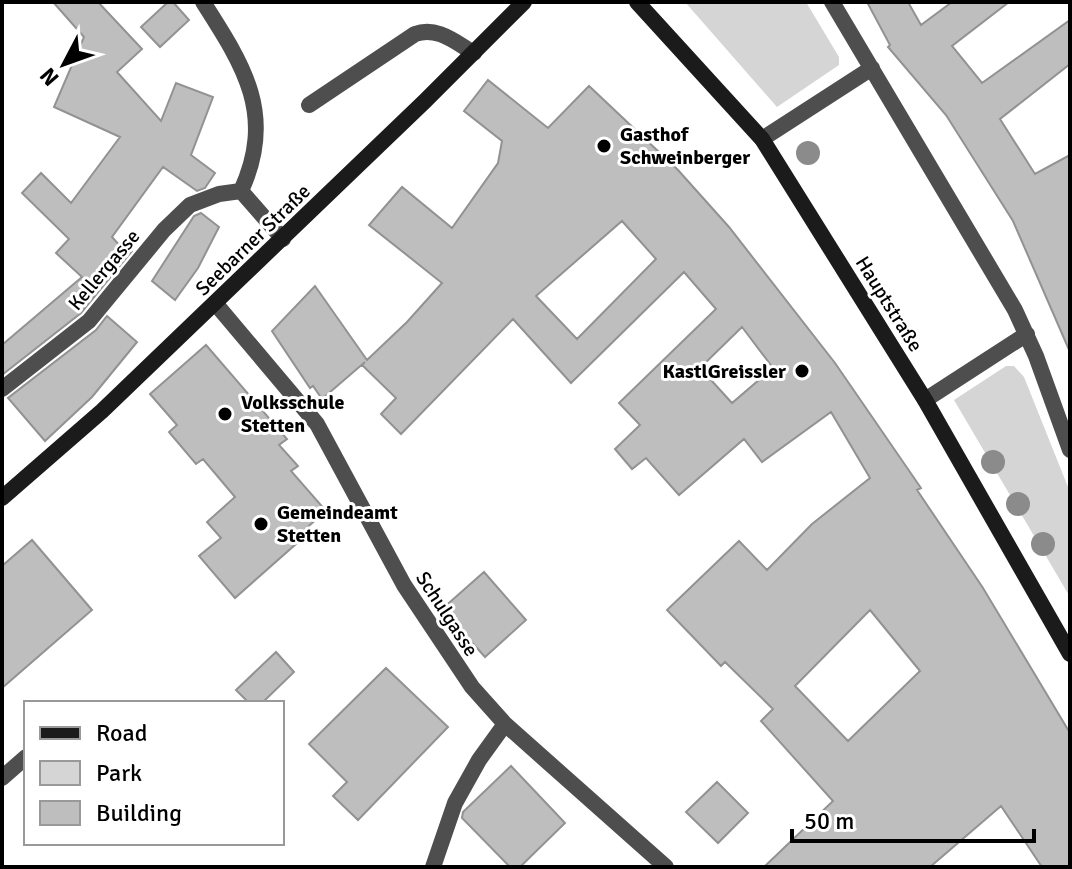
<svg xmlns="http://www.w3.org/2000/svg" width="1072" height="869" font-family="Signika,sans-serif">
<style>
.green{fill:#d5d5d5}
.building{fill:#bebebe;stroke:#929292;stroke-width:2;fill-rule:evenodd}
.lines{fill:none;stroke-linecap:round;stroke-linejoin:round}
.service{stroke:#4e4e4e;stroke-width:16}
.minor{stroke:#4e4e4e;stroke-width:16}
.secondary{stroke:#1b1b1b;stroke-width:16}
.tree{fill:#8b8b8b}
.poi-dot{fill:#000;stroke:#fff;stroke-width:3}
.labels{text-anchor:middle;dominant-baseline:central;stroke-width:6;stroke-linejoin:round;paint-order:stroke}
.poi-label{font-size:20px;font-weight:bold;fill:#000;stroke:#fff;text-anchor:start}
.street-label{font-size:20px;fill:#000;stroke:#fff}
</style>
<rect width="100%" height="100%" fill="#fff"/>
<path class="green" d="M685,2H806L839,57V65L777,107Z
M1006,366H1014L1024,377L1070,492V597L954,400Z"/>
<path class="building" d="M53,2H98L142,49L117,72L161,121L176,83L213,97L191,155L215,173L205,188L197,191L163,167L112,237L120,246L123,243L132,251L81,313L2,375V345L82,277L56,253L69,239L22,193L41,173L71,203L120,137L54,107L84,37Z
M168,2H173L189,20L160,47L141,27Z
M867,2H908L921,25L952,2H1009L952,46L982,83L1070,20V64L1000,119L1035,174L1070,155V352L1013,221L946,115L888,47L890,45Z
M488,80L548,128L589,86L678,170L729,227L835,363L921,488L917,490L983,588L1070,733V867H1042L1001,806L930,867H764L833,801L761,721L773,709L725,662L721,666L667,610L739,541L767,570L812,524L870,478L831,412L762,462L744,439L679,495L646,458L632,469L615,449L640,425L619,403L716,309L684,272L571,383L513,319L401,434L381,414L396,398L362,365L365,362L322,399L313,386L310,388L272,331L315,286L367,360L407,322L442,283L369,225L402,187L452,228L498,163L502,141L464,111ZM622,221L656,259L577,339L536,296ZM742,327L773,368L732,403L700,368ZM870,610L920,671L848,741L795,686Z
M201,213L219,227L198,268L175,300L152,281L194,216Z
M107,316L137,342L92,397L45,441L8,398L96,330Z
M206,345L287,439L279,445L298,466L291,471L326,511L302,532L305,536L235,598L199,556L221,538L207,522L235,497L203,459L196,464L169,432L177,425L150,394Z
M32,540L92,610L2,688V566Z
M484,572L526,620L485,657L442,609Z
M276,652L294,672L262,703H249L236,690Z
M386,668L448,727L358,820L333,796L347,782L309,744Z
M511,766L565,823L520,867H510L462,818L463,812Z
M717,782L748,813L718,843L686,812Z"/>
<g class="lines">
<path class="service" d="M309,105L415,34C437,26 455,42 474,53
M2,389L89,321L164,230L190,205L219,194L241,191
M2,778L26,757"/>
<path class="minor" d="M203,2C244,66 276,115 241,191L283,239
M832,2L1015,310L1036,356L1070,450
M762,139L872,68
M215,303L317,424L404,585L472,687L505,724L666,867
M925,400L1027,334
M433,867L455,803L479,760L505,724"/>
<path class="secondary" d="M637,2L762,139L925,400L1070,654
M2,498L102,411L425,101L524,2"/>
</g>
<g class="tree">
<circle cx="808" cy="153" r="12"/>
<circle cx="993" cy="462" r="12"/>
<circle cx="1018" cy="504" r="12"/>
<circle cx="1043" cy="544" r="12"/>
</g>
<g class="poi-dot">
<circle cx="604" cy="146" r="8"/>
<circle cx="802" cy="371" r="8"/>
<circle cx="225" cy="414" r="8"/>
<circle cx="261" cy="524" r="8"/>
</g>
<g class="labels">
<g class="poi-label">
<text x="620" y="134">Gasthof<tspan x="620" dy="23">Schweinberger</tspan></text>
<text x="786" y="371" text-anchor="end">KastlGreissler</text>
<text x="241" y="402">Volksschule<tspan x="241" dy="23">Stetten</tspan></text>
<text x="277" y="512">Gemeindeamt<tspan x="277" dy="23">Stetten</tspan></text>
</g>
<g class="street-label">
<text transform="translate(253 240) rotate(-44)">Seebarner Straße</text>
<text transform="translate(104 270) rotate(-50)">Kellergasse</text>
<text transform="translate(889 304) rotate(58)">Hauptstraße</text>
<text transform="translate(447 614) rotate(57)">Schulgasse</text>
</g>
</g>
<rect width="1072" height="869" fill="none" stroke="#000000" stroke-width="8"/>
<rect x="24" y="701" width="260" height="144" fill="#ffffff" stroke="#999999" stroke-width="2"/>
<rect x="40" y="727" width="40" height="12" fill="#1b1b1b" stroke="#999999" stroke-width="2"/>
<text x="96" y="741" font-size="24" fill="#000000">Road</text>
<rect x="40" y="761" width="40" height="24" fill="#d5d5d5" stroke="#999999" stroke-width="2"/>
<text x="96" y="781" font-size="24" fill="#000000">Park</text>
<rect x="40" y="801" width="40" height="24" fill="#bebebe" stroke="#999999" stroke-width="2"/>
<text x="96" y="821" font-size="24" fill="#000000">Building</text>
<g transform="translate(64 64) rotate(229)" stroke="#ffffff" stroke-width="6" paint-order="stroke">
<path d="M0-6L14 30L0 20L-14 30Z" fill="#000000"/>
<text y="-12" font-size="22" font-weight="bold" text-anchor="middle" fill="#000000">N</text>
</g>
<path d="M792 829v12h242v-12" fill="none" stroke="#000000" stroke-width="4"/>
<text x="804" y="829" font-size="24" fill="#000000" stroke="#ffffff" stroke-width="6" paint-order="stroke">50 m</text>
</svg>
